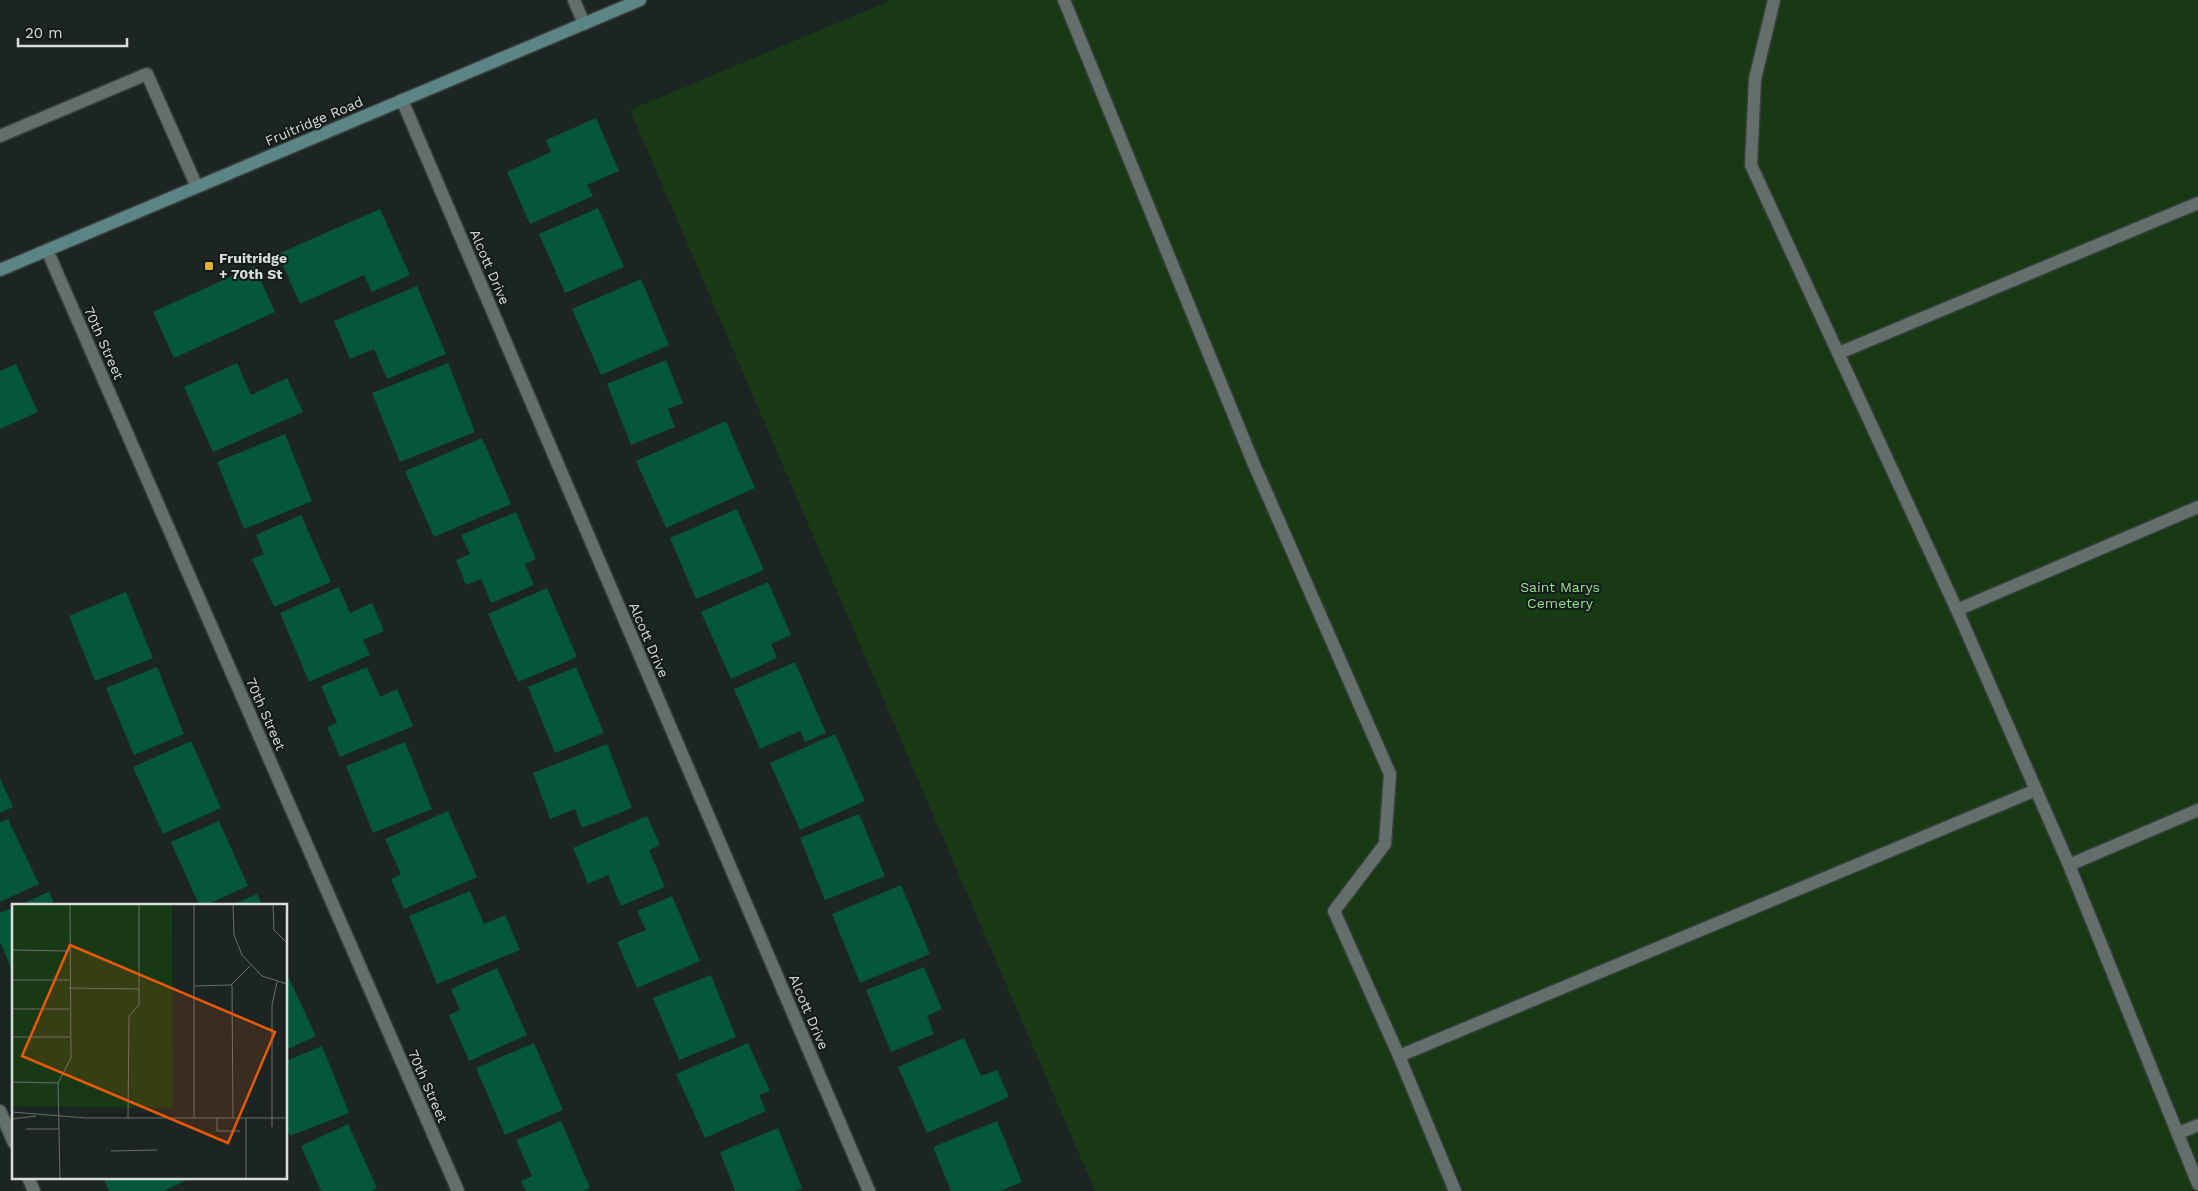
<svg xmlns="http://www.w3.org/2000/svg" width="2198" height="1191" font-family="'Work Sans',sans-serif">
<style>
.green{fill:#173a14}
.building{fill:#045739}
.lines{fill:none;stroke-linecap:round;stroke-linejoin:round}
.service-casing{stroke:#39403e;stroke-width:15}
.minor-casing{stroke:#39403e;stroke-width:15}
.secondary-casing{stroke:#39403e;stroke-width:15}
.service{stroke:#646e6b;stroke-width:12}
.minor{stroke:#646e6b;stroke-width:12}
.secondary{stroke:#5b8685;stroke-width:12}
.poi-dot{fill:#e0b034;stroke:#131b1a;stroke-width:2}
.labels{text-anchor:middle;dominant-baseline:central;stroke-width:4;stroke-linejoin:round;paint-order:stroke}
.street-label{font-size:14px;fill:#d9dedd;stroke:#131b1a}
.poi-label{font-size:14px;font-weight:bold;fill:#d9dedd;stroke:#131b1a;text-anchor:start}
.park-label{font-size:14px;fill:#94e28c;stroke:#131b1a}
.inset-road{fill:none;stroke:#686f6d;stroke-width:1}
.view{fill:#e8590c;fill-opacity:0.15;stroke:#e8590c;stroke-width:2.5}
.inset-edge{fill:none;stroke:#d9dedd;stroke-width:2.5}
</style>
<rect width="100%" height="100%" fill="#1c2523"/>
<path class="green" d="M892,0H2198V1191H1095L630,110Z"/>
<path class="building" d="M596,118L619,171L587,185L593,196L530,224L507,172L551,152L546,140Z
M598,208L624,267L565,293L539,234Z
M380,209L410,275L372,292L364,275L300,304L278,254Z
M254,266L275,312L174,358L153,312Z
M641,279L669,345L601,375L572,309Z
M417,286L446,354L387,379L374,349L350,359L334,321Z
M666,360L683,403L668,409L675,427L631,445L607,384Z
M237,363L251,395L287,378L303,412L213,452L184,387Z
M448,363L475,432L400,462L372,393Z
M16,364L38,412L0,429V371Z
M726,421L755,488L666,528L636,461Z
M285,434L312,501L244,529L217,462Z
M482,438L511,504L434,537L405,471Z
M737,509L764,570L696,599L670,538Z
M516,512L536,559L525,564L534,585L491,603L481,579L466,585L456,560L470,554L461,535Z
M301,515L331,582L274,607L252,559L264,554L256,535Z
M768,582L791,635L771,644L777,658L731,679L701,612Z
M339,587L350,613L372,603L384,631L363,640L370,655L309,682L280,613Z
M547,588L577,657L518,682L488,614Z
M126,592L153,658L95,681L69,616Z
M795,662L826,733L805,742L800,731L760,749L734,689Z
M157,667L184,734L134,755L106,688Z
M367,667L380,697L397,689L413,726L340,757L327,727L337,723L321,686Z
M576,667L604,733L555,753L528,687Z
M835,734L865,801L800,830L770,763Z
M191,741L221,808L163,834L133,767Z
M405,742L432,809L373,833L346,766Z
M607,744L632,808L582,828L575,809L550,819L533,773Z
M0,778L13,807L0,813Z
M448,811L477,877L404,909L391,879L401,874L385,839Z
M859,814L885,876L825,900L800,838Z
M647,816L660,845L649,850L665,887L621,906L608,875L588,884L573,848Z
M8,819L39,884L0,902V822Z
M219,821L248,886L206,905H199L171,842Z
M901,885L930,954L860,983L832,914Z
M470,891L484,924L505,915L520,950L437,984L409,916Z
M49,892L55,905H19Z
M257,894L262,905H231Z
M672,896L700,961L637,988L617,942L646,930L637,911Z
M14,907V974L0,942V913Z
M924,967L942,1009L927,1016L934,1034L891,1052L866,990Z
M497,968L527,1035L469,1061L449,1015L460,1010L451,989Z
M286,972L316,1036L286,1050Z
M711,975L736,1037L679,1060L653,998Z
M964,1038L981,1076L997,1070L1009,1097L927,1133L898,1067Z
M534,1043L563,1110L505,1135L476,1068Z
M748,1043L770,1091L759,1095L766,1111L705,1138L676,1074Z
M322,1046L349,1113L290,1136L286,1127V1061Z
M561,1121L590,1188L583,1191H526L521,1181L532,1176L516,1140Z
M997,1121L1022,1182L1000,1191H951L933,1147Z
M348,1124L377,1188L371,1191H321L301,1146Z
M778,1128L802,1188L795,1191H735L720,1152Z
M103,1177H183L185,1181L164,1191H109Z"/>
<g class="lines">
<defs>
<path id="service" d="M574,0L584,24
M1774,0L1755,79L1751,165L1957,610L2069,865L2198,1184
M0,136L147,74L197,187
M1839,353L2198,203
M1957,610L2198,507
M2069,865L2198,810
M2179,1133L2198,1125"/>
<path id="minor" d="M1064,0L1253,462L1390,774L1385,844L1334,911L1399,1056L1455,1191
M402,100L869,1191
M47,250L458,1191
M1399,1056L2036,790
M0,1111L14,1143
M28,1177L34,1191"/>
<path id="secondary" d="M0,270L640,0"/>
</defs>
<use href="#service" class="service-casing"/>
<use href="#minor" class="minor-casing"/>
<use href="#secondary" class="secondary-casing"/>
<use href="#service" class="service"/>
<use href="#minor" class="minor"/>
<use href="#secondary" class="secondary"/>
</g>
<rect class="poi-dot" x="204" y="261" width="10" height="10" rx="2.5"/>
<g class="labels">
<g class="street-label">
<text transform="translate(314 121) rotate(-23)">Fruitridge Road</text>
<text transform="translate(490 267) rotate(67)">Alcott Drive</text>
<text transform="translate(104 343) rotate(66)">70th Street</text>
<text transform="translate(649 640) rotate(67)">Alcott Drive</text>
<text transform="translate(266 714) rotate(66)">70th Street</text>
<text transform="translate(809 1012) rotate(67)">Alcott Drive</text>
<text transform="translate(428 1086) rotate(66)">70th Street</text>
</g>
<g class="poi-label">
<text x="219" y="258">Fruitridge<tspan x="219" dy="16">+ 70th St</tspan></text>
</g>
<g class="park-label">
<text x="1560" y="587">Saint Marys<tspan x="1560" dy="16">Cemetery</tspan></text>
</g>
</g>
<g transform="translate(12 904)">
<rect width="275" height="275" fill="#1c2523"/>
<path d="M0,0H160L161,204L0,202Z" fill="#173a14"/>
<path class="inset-road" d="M182,0V214M221,0L222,31L230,51L250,72L275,80M261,0L262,26L275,39M0,46L57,47M0,76H57M220,81L221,214M182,82L219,81L238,62M57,84L127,85M0,105H57M0,133H58M0,178L46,179M0,208L74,214H275M116,214L117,112L127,101V0M205,214V227H228M234,214V275M0,215L24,212M260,223V101L265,78M14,225H47M99,247L145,246M48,275L46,179L59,154L58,0"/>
<path class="view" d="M58,41L263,128L216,239L10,152Z"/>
<rect width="275" height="275" class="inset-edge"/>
</g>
<path d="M18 38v8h109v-8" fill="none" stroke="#d9dedd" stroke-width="2.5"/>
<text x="25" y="38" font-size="15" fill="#d9dedd" stroke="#131b1a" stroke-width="4" paint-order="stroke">20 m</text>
</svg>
